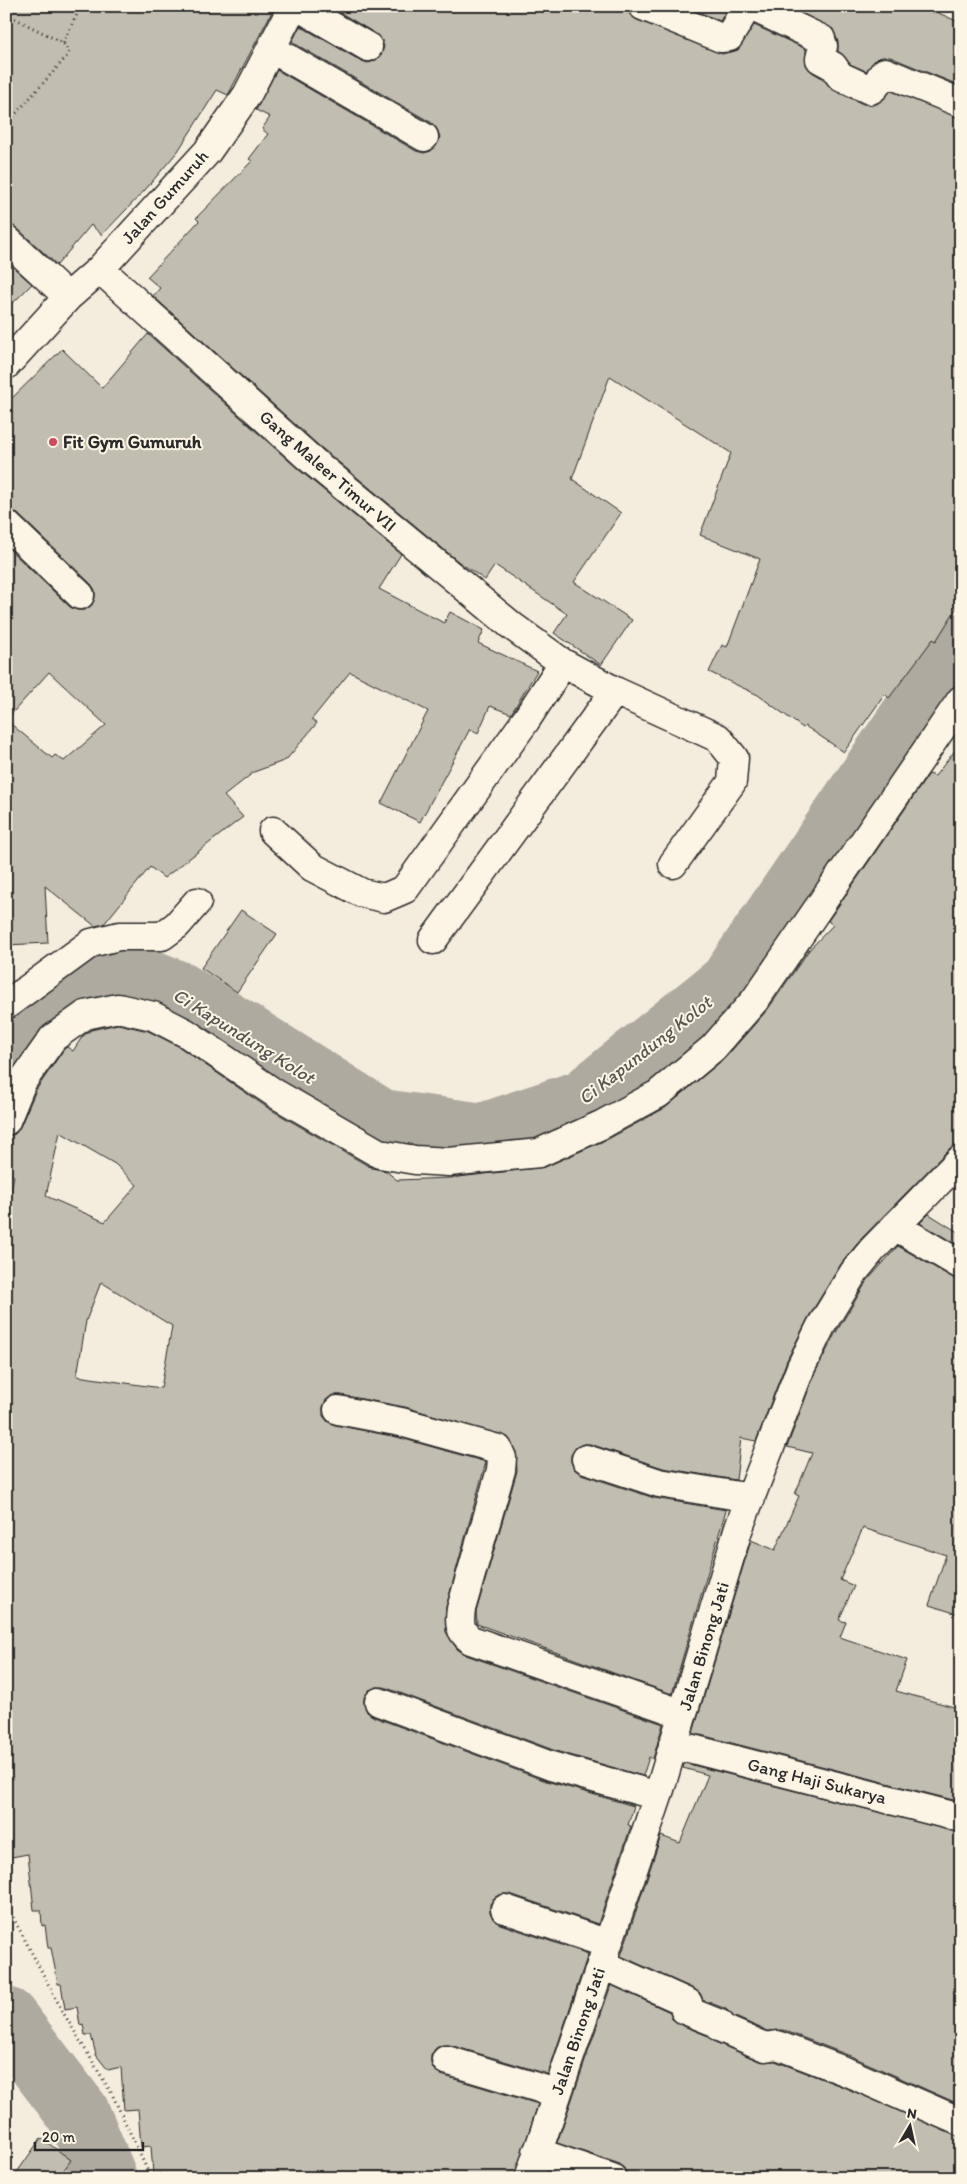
<svg xmlns="http://www.w3.org/2000/svg" width="967" height="2184" font-family="Itim,sans-serif">
<style>
.lines{fill:none;stroke-linecap:round;stroke-linejoin:round}
.river{stroke:#afaaa0;stroke-width:64}
.building{fill:#c2bdb1;stroke:#2b2b2b;fill-rule:evenodd}
.minor-casing{stroke:#2b2b2b;stroke-width:31}
.path{stroke:#2b2b2b;stroke-width:3;stroke-dasharray:1 4;stroke-linecap:butt}
.minor{stroke:#fcf5e5;stroke-width:28}
.poi-dot{fill:#d1495b;stroke:#fcf5e5;stroke-width:2}
.labels{text-anchor:middle;dominant-baseline:central;stroke-width:4;stroke-linejoin:round;paint-order:stroke}
.street-label{font-size:18px;fill:#2b2b2b;stroke:#fcf5e5}
.poi-label{font-size:18px;font-weight:bold;fill:#2b2b2b;stroke:#fcf5e5;text-anchor:start}
.water-label{font-size:19px;font-style:italic;fill:#595754;stroke:#fcf5e5}
</style>
<rect width="100%" height="100%" fill="#f4edde"/>
<filter id="ink" filterUnits="userSpaceOnUse"><feTurbulence type="fractalNoise" baseFrequency=".02" numOctaves="2"/><feDisplacementMap in="SourceGraphic" scale="10" xChannelSelector="R" yChannelSelector="G"/><feConvolveMatrix kernelMatrix="1 2 1 2 8 2 1 2 1" color-interpolation-filters="sRGB"/></filter>
<g filter="url(#ink)">
<g class="lines">
<path class="river" d="M6,1042L26,1020L87,981L128,972L178,993L381,1121L483,1135L584,1101L730,984L961,645
M6,2019L78,2113L105,2178"/>
</g>
<path class="building" d="M6,6H275L228,95L217,90L178,151L145,190L102,235L91,225L57,265L17,228L6,224Z
M329,6H628L630,15L637,20L722,54L738,50L754,25L806,49V65L812,72L822,78L833,90L863,104H877L891,91L961,118V601L936,641L933,639L889,698L885,694L844,752L805,726L803,728L758,695L709,672L722,645L727,647L760,559L700,535L731,453L610,376L572,479L621,513L574,582L632,620L601,665L554,633L567,614L495,565L485,580L459,562L318,445L153,296L160,288L147,277L199,221L196,218L252,161L249,159L268,134L262,129L270,117L256,110L277,70L416,151L424,153L431,151L437,145L440,137L437,129L432,123L292,42L300,26L361,61L368,63L375,61L381,55L384,47L382,40L376,34Z
M685,6H729L720,21Z
M788,6H923L961,23V86L890,57H883L876,59L866,71L850,64L838,51V42L833,29Z
M6,261L32,284L6,310Z
M148,334L298,469L401,554L379,589L444,623L450,612L484,630L478,643L537,671L511,714L490,706L478,733L470,729L420,822L381,803L428,711L350,672L312,719L317,723L286,760L254,772L224,796L243,817L164,878L150,867L104,924L95,926L45,886L48,943L6,945V720L52,758L55,755L64,761L106,725L49,672L6,720V546L70,607L77,610H85L92,605L95,598V590L91,584L17,513L6,509V404L62,349L102,388Z
M961,743V1144L950,1148L861,1239L841,1264L808,1318L787,1360L756,1441L741,1438L736,1480L663,1468L590,1444H583L576,1447L571,1455V1462L574,1469L581,1474L654,1498L726,1510L672,1694L477,1624L476,1612L517,1471L516,1452L508,1437L405,1407L341,1395H332L326,1400L323,1407V1416L328,1422L335,1425L397,1437L486,1462L446,1607V1632L457,1649L466,1655L663,1724L653,1759L649,1757L643,1776L556,1751L384,1687H377L369,1690L364,1697V1704L367,1712L374,1717L546,1781L634,1806L628,1825L631,1826L598,1924L510,1894H502L495,1897L490,1904V1912L493,1919L500,1924L588,1954L548,2074L450,2045H442L436,2048L431,2055V2064L434,2070L441,2075L538,2104L514,2178H160V2173L153,2174L151,2146L141,2147L138,2109L124,2110L121,2067L108,2070L96,2055L91,2035H85L83,2024L80,2025L77,2007L65,2009L61,1984H58L51,1948H48L45,1925L42,1926L41,1910H34L28,1854L6,1858V1213L14,1176L6,1174L7,1136L15,1134L20,1127L36,1090L64,1049L67,1047L73,1051L82,1037L91,1030L118,1024L148,1031L178,1046L268,1108L372,1168L386,1171L397,1180L450,1178L545,1167L608,1139L665,1108L725,1058L768,1009L809,950L833,925L828,921L929,774L935,776ZM60,1132L115,1164L137,1185L105,1222L46,1196ZM101,1282L172,1326L161,1388L77,1376L86,1321Z
M241,910L277,934L237,992L201,968Z
M929,1214L961,1234V1247L920,1223Z
M898,1246L953,1278L961,1281V1615L929,1605L946,1555L863,1528L840,1580L854,1586L839,1620L846,1622L840,1637L907,1660L896,1691L961,1709V1802L693,1733L751,1540L775,1550L799,1496L795,1494L812,1453L787,1447L815,1373L835,1334L867,1281Z
M684,1763L961,1833V2105L853,2057L783,2030L767,2031L733,2016L726,2009L703,2000L700,1993L694,1989L621,1956L661,1836L680,1843L708,1775L683,1768Z
M611,1985L670,2012L672,2019L679,2024L708,2036L715,2042L759,2061H775L841,2086L961,2137V2178H627L624,2168L617,2163L557,2143Z
M41,2138L71,2160L58,2178H13Z"/>
<g class="lines">
<defs>
<path id="minor" d="M297,6L368,47
M643,6L721,38L729,37L745,10L753,7L821,39L823,46L820,59L833,66L840,76L870,90C879,87 878,76 885,72L961,103
M272,49L424,137
M6,239L68,297
M100,269L308,457L512,626L563,663L615,691L718,738L734,758L732,782L673,864
M6,365L68,297L100,269L207,152L247,95L293,6
M6,524L80,595
M273,831L312,867L362,893L384,898L405,889L526,720L563,663
M433,940L615,691
M6,1005L91,943L119,936H162L177,925L197,902
M6,1121L22,1082L53,1038L85,1015L118,1008L153,1016L186,1033L276,1094L380,1154L415,1160L449,1162L539,1153L601,1125L658,1094L713,1048L755,1000L961,700
M895,1226L961,1265
M338,1410L401,1422L498,1449L502,1458L501,1470L461,1609C459,1623 459,1631 471,1640L683,1714
M586,1459L659,1483L751,1498
M379,1702L551,1766L658,1796
M673,1744L961,1818
M505,1909L608,1944
M601,1964L688,2003L685,2010L720,2024L721,2028L765,2047L777,2045L847,2072L961,2122
M446,2060L556,2093
M537,2152L612,2178
M529,2178L658,1796L738,1530L801,1367L821,1326L854,1272L872,1250L961,1159"/>
</defs>
<use href="#minor" class="minor-casing"/>
<path class="path" d="M6,14L63,43L69,51L68,55L6,125
M63,43L81,6
M6,1904L64,2014L112,2094L151,2178"/>
<use href="#minor" class="minor"/>
</g>
</g>
<circle class="poi-dot" cx="53" cy="442" r="5"/>
<g class="labels">
<g class="street-label">
<text transform="translate(165 197) rotate(-48)">Jalan Gumuruh</text>
<text transform="translate(328 471) rotate(41)">Gang Maleer Timur VII</text>
<text transform="translate(704 1646) rotate(-73)">Jalan Binong Jati</text>
<text transform="translate(817 1781) rotate(14)">Gang Haji Sukarya</text>
<text transform="translate(578 2031) rotate(-71)">Jalan Binong Jati</text>
</g>
<g class="poi-label">
<text x="63" y="442">Fit Gym Gumuruh</text>
</g>
<g class="water-label">
<text transform="translate(244 1036) rotate(32)">Ci Kapundung Kolot</text>
<text transform="translate(645 1050) rotate(-38)">Ci Kapundung Kolot</text>
</g>
</g>
<rect width="967" height="2184" fill="none" stroke="#fcf5e5" stroke-width="25"/>
<rect x="12" y="12" width="942" height="2159" fill="none" stroke="#2b2b2b" stroke-width="2" filter="url(#ink)"/>
<g transform="translate(910 2126) rotate(9)" stroke="#fcf5e5" stroke-width="4" paint-order="stroke">
<path d="M0-4L9 19L0 12L-9 19Z" fill="#2b2b2b"/>
<text y="-8" font-size="14" font-weight="bold" text-anchor="middle" fill="#2b2b2b">N</text>
</g>
<path d="M35 2142v8h108v-8" fill="none" stroke="#2b2b2b" stroke-width="2.5"/>
<text x="42" y="2142" font-size="15" fill="#2b2b2b" stroke="#fcf5e5" stroke-width="4" paint-order="stroke">20 m</text>
</svg>
